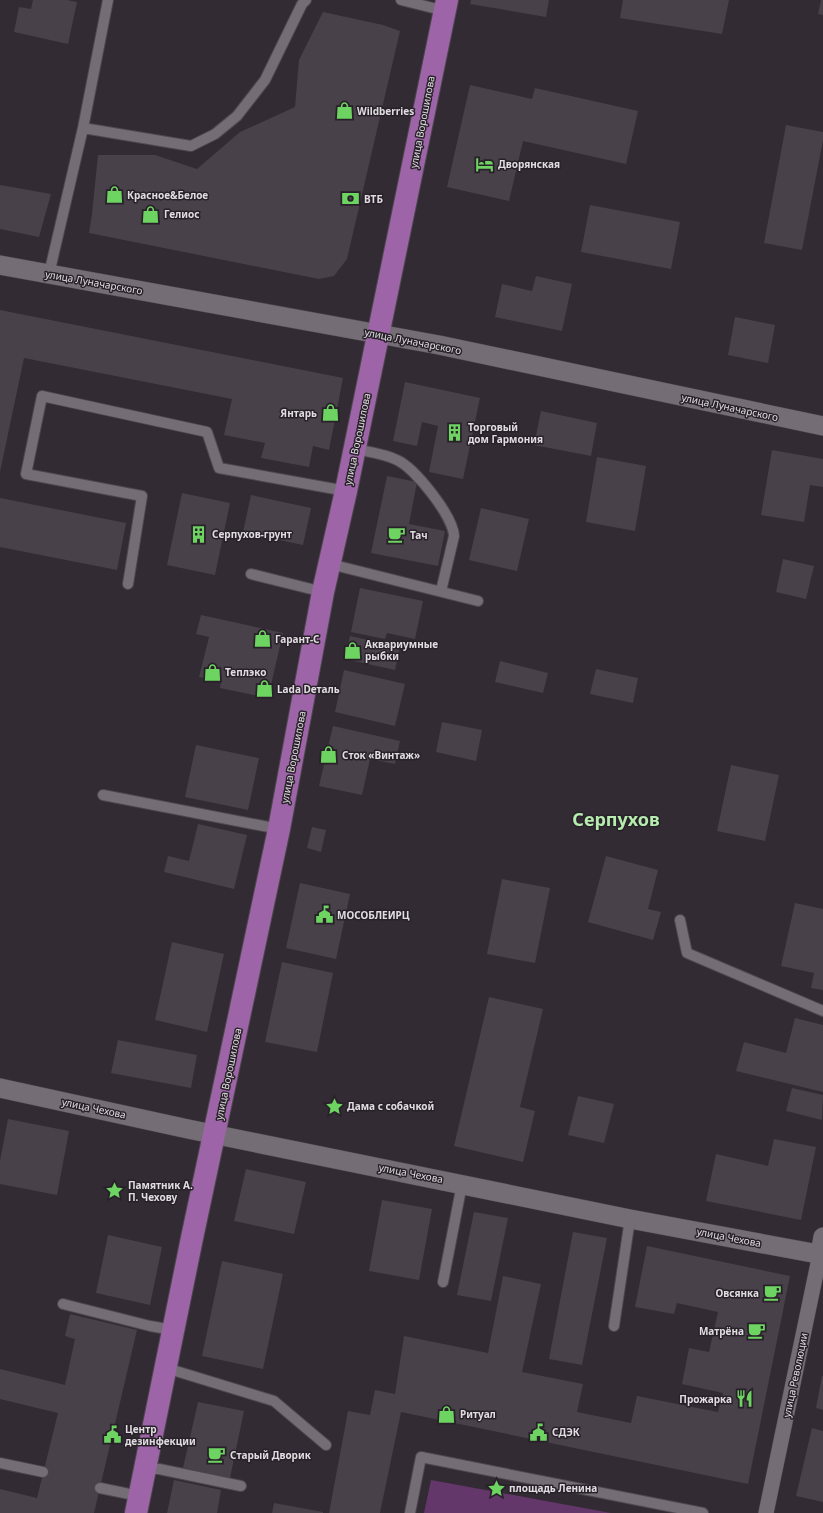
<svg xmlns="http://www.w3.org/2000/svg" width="823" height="1513" font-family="'Noto Sans',sans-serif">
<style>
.green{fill:#63376a}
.building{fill:#49414a}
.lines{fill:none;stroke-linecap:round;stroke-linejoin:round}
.service-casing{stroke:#4d474e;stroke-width:12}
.pedestrian-casing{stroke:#4d474e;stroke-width:16}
.minor-casing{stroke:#4d474e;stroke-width:20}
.primary-casing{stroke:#4d474e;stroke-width:24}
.service{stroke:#756d76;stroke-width:10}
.pedestrian{stroke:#756d76;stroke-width:15}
.minor{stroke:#756d76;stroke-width:19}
.primary{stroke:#9d65a7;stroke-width:22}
.labels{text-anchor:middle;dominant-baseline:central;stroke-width:3;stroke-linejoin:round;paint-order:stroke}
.poi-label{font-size:10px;font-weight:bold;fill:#e0dce1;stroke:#282129;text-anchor:start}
.street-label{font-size:10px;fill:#e0dce1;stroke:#282129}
.town-label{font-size:18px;font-weight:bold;fill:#b6edaf;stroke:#282129}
</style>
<rect width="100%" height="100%" fill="#322b33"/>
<path class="green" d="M431,1480L611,1513H424Z"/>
<path class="building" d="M33,0H67L77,2L68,44L14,32L19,7L31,9Z
M471,0H549L546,17L470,4Z
M623,0H729L722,34L620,18Z
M821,0H823V15L818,14Z
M323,12L383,25L400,31L347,259L334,276L319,279L89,233L92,214L98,155H155L197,169L240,132L295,107L299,60Z
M470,85L532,99L535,88L638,111L626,164L523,141L509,201L447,187Z
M786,125L823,132V140L802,250L764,243Z
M0,185L51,194L39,237L0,229Z
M590,205L680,222L671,269L581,252Z
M536,276L572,284L562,331L495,317L502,284L532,291Z
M0,310L343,378L329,450L313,446L309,467L261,458L265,443L224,435L232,399L24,358L0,472Z
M735,317L775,325L768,363L728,355Z
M405,382L480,398L463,479L429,472L438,426L422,422L417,446L393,441Z
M541,411L597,423L591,456L534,445Z
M772,450L823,459V487L810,485L804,522L761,515Z
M597,457L646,466L635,531L586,522Z
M387,476L417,482L409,524L445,531L438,566L371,553Z
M182,493L230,503L215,575L167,565Z
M251,495L311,508L303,545L243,532Z
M0,498L126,523L117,570L0,547Z
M481,508L529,519L517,571L469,560Z
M783,559L814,566L806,599L776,592Z
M360,588L423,601L415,639L387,633L385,639L351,632Z
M201,615L283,633L268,698L220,688L221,682L199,677L209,637L196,634Z
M350,636L400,647L395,670L345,659Z
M500,661L548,673L543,693L495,682Z
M596,669L638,678L633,703L590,694Z
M344,670L405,684L395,726L335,712Z
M442,722L482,730L476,761L436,752Z
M333,726L400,741L395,764L370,759L362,795L319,786Z
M196,745L259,758L248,810L185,797Z
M731,765L779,775L765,841L717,831Z
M198,824L247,835L234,889L164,872L168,856L189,861Z
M312,827L326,830L321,852L307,848Z
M606,856L658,870L648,909L661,912L653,940L588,922Z
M502,879L550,888L535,963L487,954Z
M300,883L350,894L336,959L286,948Z
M795,903L823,909V990L811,988L814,973L781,966Z
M172,942L224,954L207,1032L155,1020Z
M282,962L333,973L317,1052L265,1042Z
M489,997L543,1009L520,1107L535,1111L523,1162L454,1146Z
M795,1018L823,1025V1092L736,1071L744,1042L786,1053Z
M118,1040L197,1055L191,1088L111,1073Z
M792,1088L823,1095L822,1120L786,1111Z
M578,1096L614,1104L604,1143L568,1135Z
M8,1119L69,1131L57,1195L0,1184V1161Z
M774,1139L816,1147L801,1220L706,1201L716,1154L768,1166Z
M246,1169L306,1182L294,1234L234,1221Z
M382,1200L432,1209L419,1280L369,1271Z
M474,1212L508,1218L491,1301L457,1295Z
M573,1232L607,1238L582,1365L549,1359Z
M108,1235L162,1247L150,1305L96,1293Z
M647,1246L790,1276L748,1484L401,1412L380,1513H329L348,1411L370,1415L375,1390L395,1394L404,1336L488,1353L503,1276L541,1284L522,1372L583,1384L577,1412L631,1423L637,1396L718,1412L723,1393L682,1384L689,1348L709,1352L718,1312L677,1303L674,1314L635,1307Z
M222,1261L283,1274L263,1369L202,1356Z
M70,1314L137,1330L94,1513H0V1489L37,1498L58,1413L0,1399V1369L65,1385L75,1339L65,1336Z
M822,1376H823V1410L816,1408Z
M198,1402L244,1411L230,1478L183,1468Z
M812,1428L823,1431V1502L796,1496Z
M174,1480L221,1490L217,1513H167Z
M274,1503L323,1512V1513H272Z"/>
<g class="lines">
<defs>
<path id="service" d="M401,0L445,11
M83,128L191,146L215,134L237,116L265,80L302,4L306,0
M49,274L83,128L108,0
M355,449C369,452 385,454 397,460C415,468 453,516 454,536L441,591
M330,564L478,601
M251,574L323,592
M128,584L142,496L26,474L42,396L207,432L219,468L346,491
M103,795L279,829
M680,920L687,953L823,1011
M443,1282L462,1184
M63,1304L150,1326L173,1330
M614,1326L630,1219
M166,1368L274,1401L326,1445
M0,1463L43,1472
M146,1469H159L241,1486
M100,1488L139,1496
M410,1513L421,1457L703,1513"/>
<path id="pedestrian" d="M766,1513L820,1254"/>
<path id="minor" d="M0,265L439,345L823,426
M0,1088L188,1129L630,1219L823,1255
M820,1254L823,1237"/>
<path id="primary" d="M136,1513L192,1238L279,829L323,592L346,491L447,0"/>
</defs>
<use href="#service" class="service-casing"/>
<use href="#pedestrian" class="pedestrian-casing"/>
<use href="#minor" class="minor-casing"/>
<use href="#primary" class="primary-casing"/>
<use href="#service" class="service"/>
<use href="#pedestrian" class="pedestrian"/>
<use href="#minor" class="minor"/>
<use href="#primary" class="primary"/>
</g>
<defs>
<symbol id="shop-bare" viewBox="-9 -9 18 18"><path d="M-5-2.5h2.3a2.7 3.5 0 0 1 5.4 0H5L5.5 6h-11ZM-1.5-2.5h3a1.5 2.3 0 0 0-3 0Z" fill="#6dd361" stroke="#282129" stroke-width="2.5" paint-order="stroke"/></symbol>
<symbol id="hotel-bare" viewBox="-9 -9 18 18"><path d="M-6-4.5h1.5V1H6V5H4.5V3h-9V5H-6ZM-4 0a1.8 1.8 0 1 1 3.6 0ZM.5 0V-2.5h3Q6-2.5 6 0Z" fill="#6dd361" stroke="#282129" stroke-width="2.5" paint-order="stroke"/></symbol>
<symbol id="bank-bare" viewBox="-9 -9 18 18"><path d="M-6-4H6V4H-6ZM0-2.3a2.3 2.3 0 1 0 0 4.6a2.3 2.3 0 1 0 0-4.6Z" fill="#6dd361" stroke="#282129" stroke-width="2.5" paint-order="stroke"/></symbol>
<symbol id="building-bare" viewBox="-9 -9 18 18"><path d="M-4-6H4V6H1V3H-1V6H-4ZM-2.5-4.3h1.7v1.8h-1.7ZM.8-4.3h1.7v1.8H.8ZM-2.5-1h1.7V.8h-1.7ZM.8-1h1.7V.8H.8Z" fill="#6dd361" stroke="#282129" stroke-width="2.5" paint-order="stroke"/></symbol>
<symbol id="cafe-bare" viewBox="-9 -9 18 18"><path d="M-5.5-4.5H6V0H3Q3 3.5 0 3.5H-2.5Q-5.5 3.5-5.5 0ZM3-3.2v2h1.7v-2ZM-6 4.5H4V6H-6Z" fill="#6dd361" stroke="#282129" stroke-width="2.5" paint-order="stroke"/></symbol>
<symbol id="civic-bare" viewBox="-9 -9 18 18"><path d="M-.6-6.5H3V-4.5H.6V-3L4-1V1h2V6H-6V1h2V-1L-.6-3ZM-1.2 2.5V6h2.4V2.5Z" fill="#6dd361" stroke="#282129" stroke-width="2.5" paint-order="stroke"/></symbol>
<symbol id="sight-bare" viewBox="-9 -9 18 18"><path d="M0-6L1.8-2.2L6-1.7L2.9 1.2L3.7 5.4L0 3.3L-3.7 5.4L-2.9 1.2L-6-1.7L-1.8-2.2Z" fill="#6dd361" stroke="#282129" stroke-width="2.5" paint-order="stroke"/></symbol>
<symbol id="restaurant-bare" viewBox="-9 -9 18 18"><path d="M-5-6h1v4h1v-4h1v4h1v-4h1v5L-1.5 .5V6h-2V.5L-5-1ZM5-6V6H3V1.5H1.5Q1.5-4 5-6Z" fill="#6dd361" stroke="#282129" stroke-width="2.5" paint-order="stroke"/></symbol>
</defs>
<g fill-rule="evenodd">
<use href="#shop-bare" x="332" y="98" width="25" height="25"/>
<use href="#hotel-bare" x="472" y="152" width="25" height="25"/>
<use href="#shop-bare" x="102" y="182" width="25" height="25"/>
<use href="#bank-bare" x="338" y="186" width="25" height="25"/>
<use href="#shop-bare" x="138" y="202" width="25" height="25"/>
<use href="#shop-bare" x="318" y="400" width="25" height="25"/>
<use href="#building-bare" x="442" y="420" width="25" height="25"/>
<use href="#building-bare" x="186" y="522" width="25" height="25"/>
<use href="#cafe-bare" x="384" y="522" width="25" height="25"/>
<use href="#shop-bare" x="250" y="626" width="25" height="25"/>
<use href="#shop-bare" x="340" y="638" width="25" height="25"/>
<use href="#shop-bare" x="200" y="660" width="25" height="25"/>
<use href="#shop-bare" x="252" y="676" width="25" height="25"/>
<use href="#shop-bare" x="316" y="742" width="25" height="25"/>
<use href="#civic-bare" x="312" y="902" width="25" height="25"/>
<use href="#sight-bare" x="322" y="1094" width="25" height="25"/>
<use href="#sight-bare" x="102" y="1178" width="25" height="25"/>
<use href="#cafe-bare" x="760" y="1280" width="25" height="25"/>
<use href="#cafe-bare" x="744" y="1318" width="25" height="25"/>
<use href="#restaurant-bare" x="732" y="1386" width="25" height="25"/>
<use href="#shop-bare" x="434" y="1402" width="25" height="25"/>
<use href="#civic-bare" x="526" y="1420" width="25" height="25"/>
<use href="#civic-bare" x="100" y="1422" width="25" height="25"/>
<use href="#cafe-bare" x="204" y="1442" width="25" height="25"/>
<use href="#sight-bare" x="484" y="1476" width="25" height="25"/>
</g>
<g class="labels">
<g class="poi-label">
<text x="357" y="111">Wildberries</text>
<text x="498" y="164">Дворянская</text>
<text x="127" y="195">Красное&amp;Белое</text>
<text x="364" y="199">ВТБ</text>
<text x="164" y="214">Гелиос</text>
<text x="317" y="413" text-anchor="end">Янтарь</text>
<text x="468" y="427">Торговый<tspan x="468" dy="12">дом Гармония</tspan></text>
<text x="212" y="534">Серпухов-грунт</text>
<text x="410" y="535">Тач</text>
<text x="275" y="639">Гарант-С</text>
<text x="365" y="644">Аквариумные<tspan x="365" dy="12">рыбки</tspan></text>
<text x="225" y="672">Теплэко</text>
<text x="277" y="689">Lada Dеталь</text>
<text x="342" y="755">Сток «Винтаж»</text>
<text x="337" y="915">МОСОБЛЕИРЦ</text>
<text x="347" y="1106">Дама с собачкой</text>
<text x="128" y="1185">Памятник А.<tspan x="128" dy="12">П. Чехову</tspan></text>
<text x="759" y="1293" text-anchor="end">Овсянка</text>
<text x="744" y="1331" text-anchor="end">Матрёнa</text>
<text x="732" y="1399" text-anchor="end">Прожарка</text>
<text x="460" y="1414">Ритуал</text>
<text x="125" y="1429">Центр<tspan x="125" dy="12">дезинфекции</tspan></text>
<text x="552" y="1432">СДЭК</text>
<text x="230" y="1455">Старый Дворик</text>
<text x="509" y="1488">площадь Ленина</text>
</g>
<g class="street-label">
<text transform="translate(422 122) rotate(-79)">улица Ворошилова</text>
<text transform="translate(94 282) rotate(10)">улица Луначарского</text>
<text transform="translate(413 341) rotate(11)">улица Луначарского</text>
<text transform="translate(730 407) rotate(12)">улица Луначарского</text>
<text transform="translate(357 439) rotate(-78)">улица Ворошилова</text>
<text transform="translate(293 757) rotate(-79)">улица Ворошилова</text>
<text transform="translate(228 1074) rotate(-78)">улица Ворошилова</text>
<text transform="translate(94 1108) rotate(12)">улица Чехова</text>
<text transform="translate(411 1173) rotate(11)">улица Чехова</text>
<text transform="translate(729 1237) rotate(11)">улица Чехова</text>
<text transform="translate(795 1375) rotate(-78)">улица Революции</text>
</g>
<g class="town-label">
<text x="616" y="819">Серпухов</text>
</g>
</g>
</svg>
